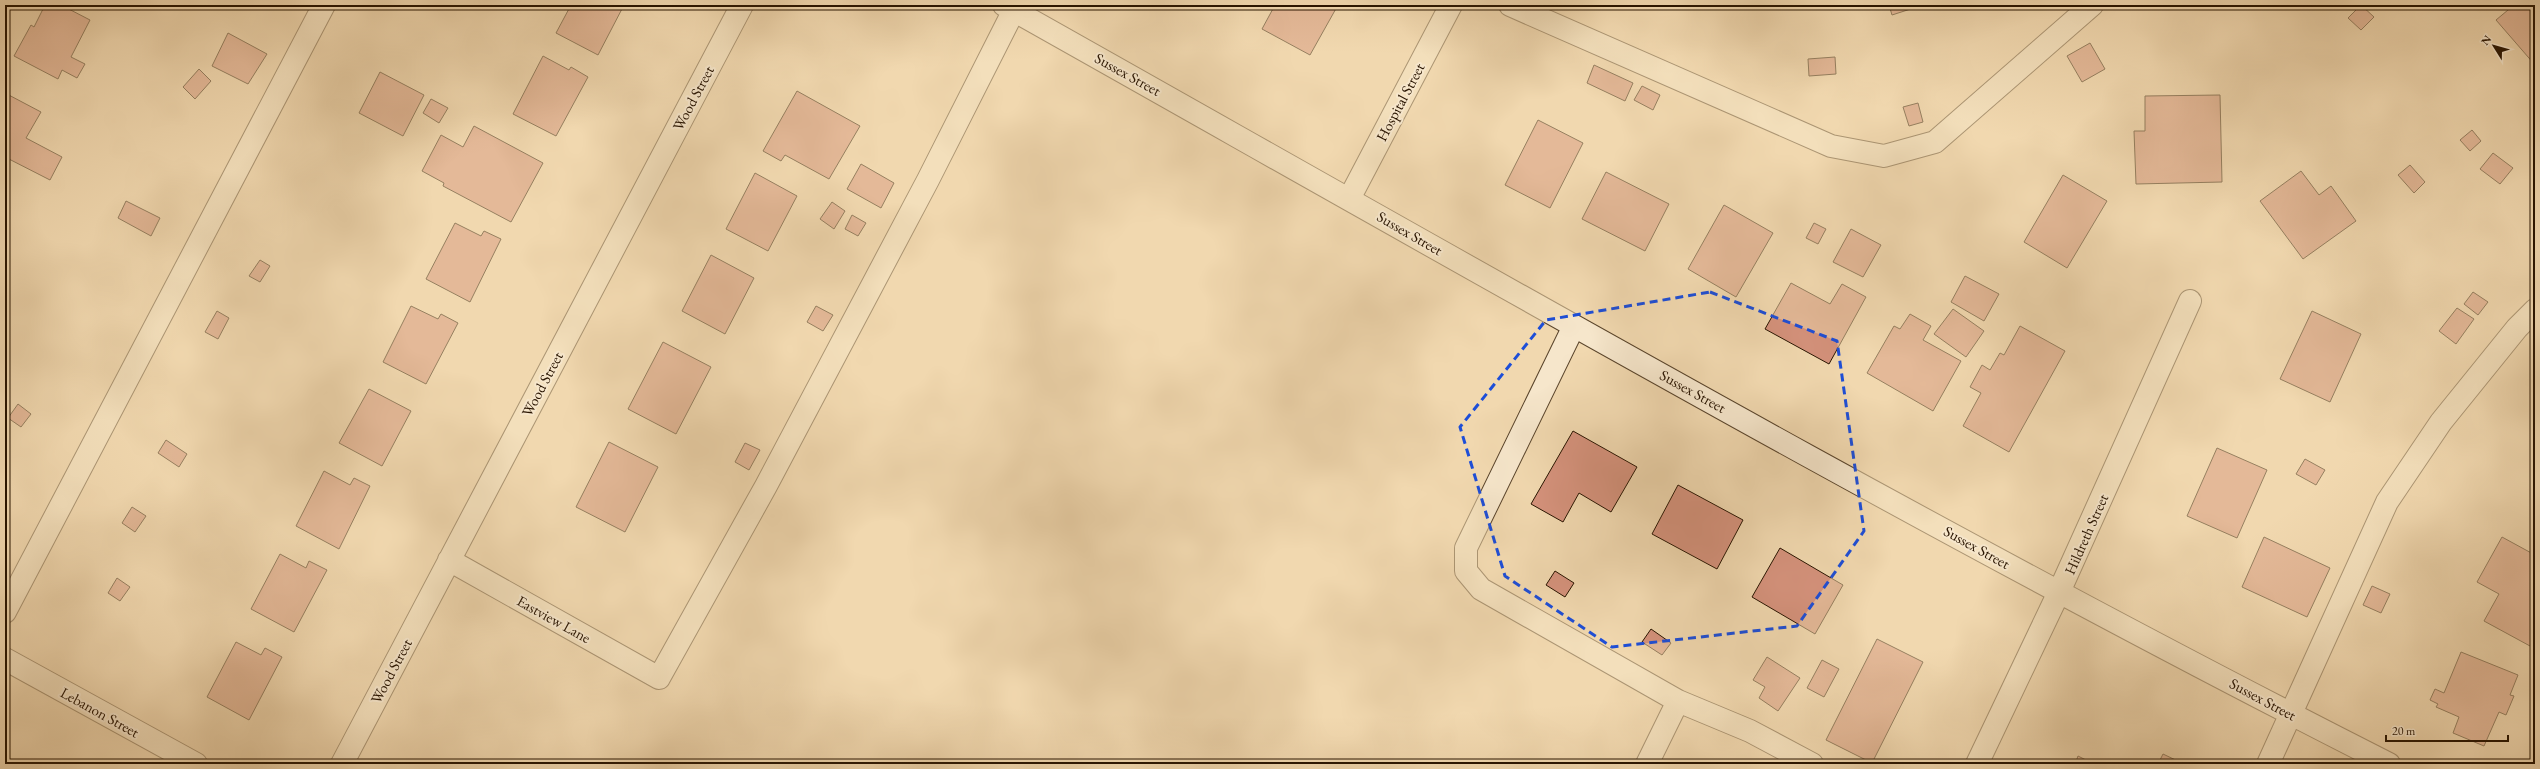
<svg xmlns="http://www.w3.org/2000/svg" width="2540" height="769" font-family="'EB Garamond',serif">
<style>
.building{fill:#d5927c;stroke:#281400}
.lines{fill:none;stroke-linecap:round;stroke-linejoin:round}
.minor-casing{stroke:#5a452c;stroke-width:24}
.minor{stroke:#f6e6cb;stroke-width:22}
.marked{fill:none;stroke:#1d4ed8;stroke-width:3;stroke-dasharray:8 5;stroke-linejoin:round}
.labels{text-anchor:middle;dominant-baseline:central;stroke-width:4;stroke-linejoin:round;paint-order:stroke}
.street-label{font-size:15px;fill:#281400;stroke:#f6e6cb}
</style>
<rect width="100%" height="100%" fill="#f1d8af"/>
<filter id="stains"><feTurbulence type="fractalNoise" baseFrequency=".005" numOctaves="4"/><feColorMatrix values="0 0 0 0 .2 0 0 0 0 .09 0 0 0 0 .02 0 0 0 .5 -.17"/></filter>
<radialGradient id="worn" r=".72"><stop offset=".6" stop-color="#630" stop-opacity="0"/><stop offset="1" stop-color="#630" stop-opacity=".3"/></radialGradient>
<path class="building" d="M45,5H61L90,20L71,57L85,64L77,78L62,70L58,79L14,56L31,25L34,27Z
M571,5H624L598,55L556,33Z
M1275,5H1338L1310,55L1262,29Z
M1889,5H1923L1892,15Z
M2361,5L2374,17L2361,30L2348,18Z
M2514,5H2535V65L2496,20Z
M228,33L267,54L248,84L212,66Z
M2090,43L2105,69L2082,82L2067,56Z
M543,56L569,70L571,67L588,77L556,136L513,114Z
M1835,57L1836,74L1809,76L1808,59Z
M1594,65L1633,83L1625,101L1587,83Z
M199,69L211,81L195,99L183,87Z
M380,72L424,95L403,136L359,113Z
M1642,86L1660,95L1653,110L1634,100Z
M797,91L860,126L829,179L785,155L781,161L763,151Z
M5,93L41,112L26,138L62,157L50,180L5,157Z
M2220,95L2222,182L2136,184L2134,131H2145V96Z
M431,99L448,108L439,123L423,113Z
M1918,103L1923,122L1909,126L1903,107Z
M1538,120L1583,143L1550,208L1505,185Z
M474,126L543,163L511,222L443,186L444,183L422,171L441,135L463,147Z
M2472,130L2481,141L2470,151L2460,140Z
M2493,153L2513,168L2500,184L2480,169Z
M861,164L894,183L881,208L847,189Z
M2410,165L2425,182L2414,193L2398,175Z
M2301,171L2319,195L2331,186L2356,221L2303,259L2260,201Z
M1606,172L1669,204L1645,251L1582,219Z
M755,173L797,196L768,251L726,229Z
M2063,175L2107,201L2067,268L2024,242Z
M126,201L160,218L151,236L118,218Z
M832,202L845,211L834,229L820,219Z
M1724,205L1773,233L1736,297L1688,269Z
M852,215L866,223L858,236L845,229Z
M455,223L481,236L484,231L501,239L470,302L426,279Z
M1814,223L1826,229L1818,244L1806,238Z
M1851,229L1881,245L1863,277L1833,262Z
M711,255L754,278L725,334L682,311Z
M260,260L270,266L260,282L249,276Z
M1965,276L1999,294L1984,321L1951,302Z
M1791,283L1830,304L1842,284L1866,297L1829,364L1765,329Z
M2473,292L2488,302L2478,315L2464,304Z
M411,306L438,319L441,314L458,323L426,384L383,362Z
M816,306L833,315L823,331L807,322Z
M2457,308L2474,319L2456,344L2439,331Z
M1953,309L1984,331L1966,357L1934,334Z
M217,311L229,318L218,339L205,332Z
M2312,311L2361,334L2330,402L2280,379Z
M1910,314L1931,326L1923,340L1961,361L1933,411L1867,373L1894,326L1900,329Z
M2020,326L2065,351L2009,452L1963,426L1981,393L1970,387L1982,365L1990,370L2000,353L2004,355Z
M663,342L711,367L676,434L628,409Z
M369,389L411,411L382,466L339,443Z
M18,404L31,414L21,427L8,418Z
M1573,431L1637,467L1611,512L1579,493L1563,522L1531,504Z
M166,440L187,454L179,467L158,453Z
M609,442L658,467L625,532L576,507Z
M745,443L760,450L749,470L735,462Z
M2217,448L2267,470L2237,538L2187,516Z
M2305,459L2325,470L2316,485L2296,474Z
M324,471L350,485L354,478L370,486L339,549L296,526Z
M1678,485L1743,520L1717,569L1652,534Z
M132,507L146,516L135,532L122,523Z
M2264,537L2330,568L2307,617L2242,587Z
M2502,537L2535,555V636L2530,646L2484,621L2499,594L2477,582Z
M1780,548L1843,585L1815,634L1752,597Z
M280,554L306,568L309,561L327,570L294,632L251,609Z
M1555,571L1574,583L1565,597L1546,585Z
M117,578L130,587L120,601L108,593Z
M2372,586L2390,594L2381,613L2363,605Z
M1651,629L1671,643L1662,655L1642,642Z
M1877,639L1923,662L1872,763L1826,740Z
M236,642L261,655L265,648L282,657L249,720L207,697Z
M2461,652L2518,675L2510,695L2514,696L2506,715L2499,712L2484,746L2453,733L2459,717L2436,707L2438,704L2430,700L2435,689L2444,693Z
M1767,657L1800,678L1778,711L1759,698L1765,687L1753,680Z
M1822,660L1839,669L1824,697L1807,688Z
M2163,754L2184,764H2158Z
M2078,756L2094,764H2075Z"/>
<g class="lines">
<defs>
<path id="minor" d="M1004,5C1463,263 1919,526 2389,764
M1510,5L1831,146L1884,156L1935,142L2092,5
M1349,199L1451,5
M1574,326L1466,548V571L1481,589L1678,701
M449,560L659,678L766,486L928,180L1014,10
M5,612L324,5
M5,659L196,764
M342,764L742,5
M1647,764L1678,701L1750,731L1812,764
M1977,764L2059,592L2190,301
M2268,764L2387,502L2441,422L2517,328L2535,310"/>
</defs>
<use href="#minor" class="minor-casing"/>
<use href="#minor" class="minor"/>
</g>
<path d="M0 0H2540V769H0ZM1710,292L1837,341L1864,531L1797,626L1612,647L1505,576L1460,427L1546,320Z" fill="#f1d8af" fill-opacity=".55" fill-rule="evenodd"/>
<path class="marked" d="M1710,292L1837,341L1864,531L1797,626L1612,647L1505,576L1460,427L1546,320Z"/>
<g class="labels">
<g class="street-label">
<text transform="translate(1128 74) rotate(29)">Sussex Street</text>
<text transform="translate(693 98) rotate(-62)">Wood Street</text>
<text transform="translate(1400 102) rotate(-62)">Hospital Street</text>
<text transform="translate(1410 233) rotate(30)">Sussex Street</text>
<text transform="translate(542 384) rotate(-62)">Wood Street</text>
<text transform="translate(1693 391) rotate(29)">Sussex Street</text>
<text transform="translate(2086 534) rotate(-66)">Hildreth Street</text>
<text transform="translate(1977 547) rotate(29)">Sussex Street</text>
<text transform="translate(554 619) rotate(29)">Eastview Lane</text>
<text transform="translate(391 671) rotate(-62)">Wood Street</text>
<text transform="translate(2263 699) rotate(28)">Sussex Street</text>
<text transform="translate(100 712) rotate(29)">Lebanon Street</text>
</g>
</g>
<rect width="2540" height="769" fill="none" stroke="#f1d8af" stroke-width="20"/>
<rect x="6" y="6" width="2528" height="757" fill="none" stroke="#281400" stroke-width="2"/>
<rect x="10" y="10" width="2520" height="749" fill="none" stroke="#281400"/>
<g transform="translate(2494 46) rotate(307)" stroke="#f6e6cb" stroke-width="3" paint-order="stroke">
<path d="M0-3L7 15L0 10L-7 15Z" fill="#281400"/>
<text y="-6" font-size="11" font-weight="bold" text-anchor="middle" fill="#281400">N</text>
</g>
<path d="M2386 735v6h122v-6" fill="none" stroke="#281400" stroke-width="2"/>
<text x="2392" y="735" font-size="12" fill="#281400" stroke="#f6e6cb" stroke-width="3" paint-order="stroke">20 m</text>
<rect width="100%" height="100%" filter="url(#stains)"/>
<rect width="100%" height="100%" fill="url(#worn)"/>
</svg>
